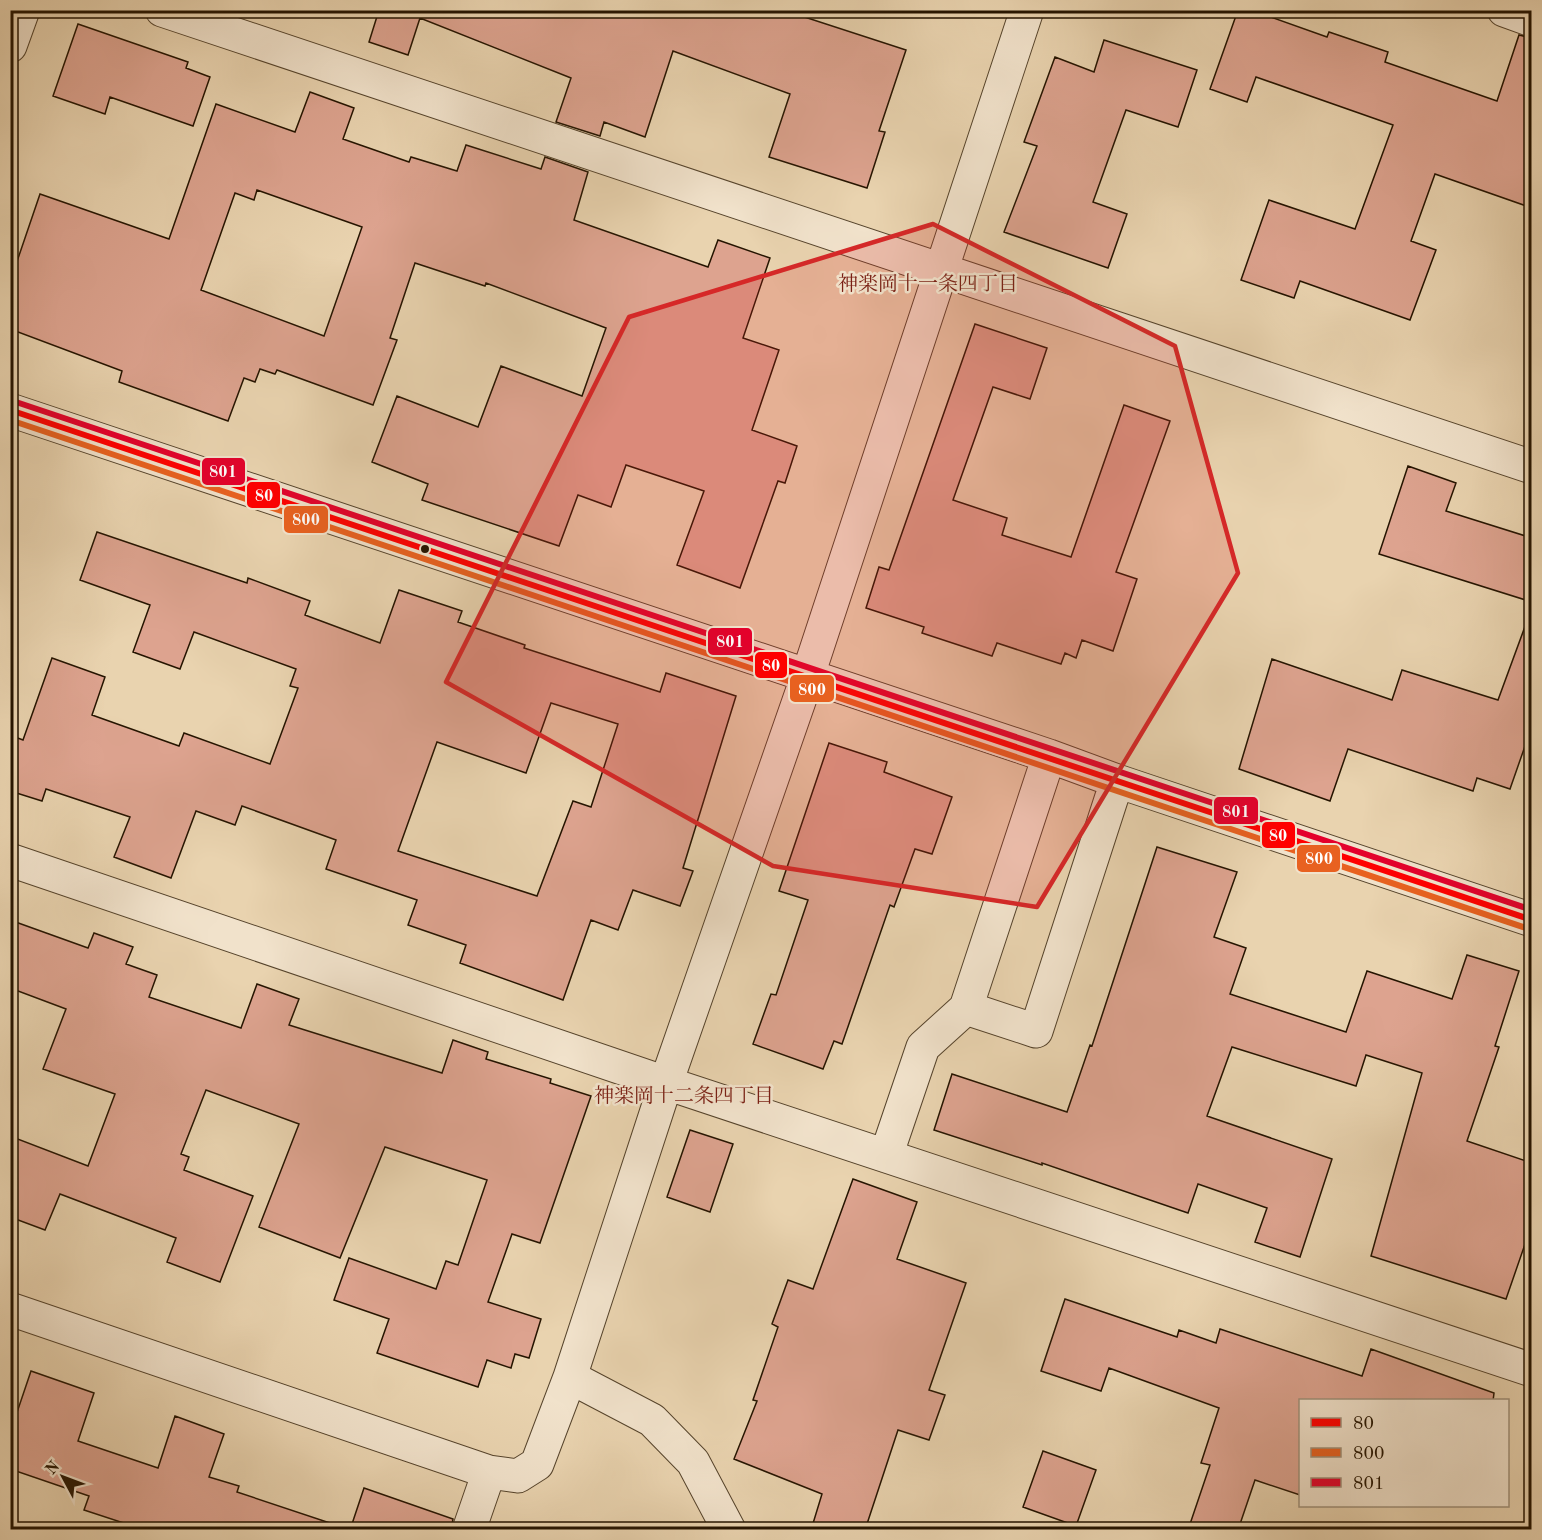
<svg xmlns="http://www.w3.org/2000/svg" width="1542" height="1540" font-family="'Old Standard TT','Noto Serif JP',serif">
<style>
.building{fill:#dda38f;stroke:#251400;stroke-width:1.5;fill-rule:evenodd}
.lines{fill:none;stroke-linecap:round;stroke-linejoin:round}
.minor-casing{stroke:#56442c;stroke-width:35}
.minor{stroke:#f1e2cb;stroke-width:33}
.bus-1-casing{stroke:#f1e2cb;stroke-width:10}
.bus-2-casing{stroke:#f1e2cb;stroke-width:10}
.bus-3-casing{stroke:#f1e2cb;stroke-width:10}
.bus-1{stroke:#f00;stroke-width:6}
.bus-2{stroke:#e86120;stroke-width:6}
.bus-3{stroke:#e4002b;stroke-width:6}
.marked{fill:#d62828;fill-opacity:0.2;stroke:#d62828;stroke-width:4.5;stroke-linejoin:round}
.bus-dot{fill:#251400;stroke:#f1e2cb;stroke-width:2}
.labels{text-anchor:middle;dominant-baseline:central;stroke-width:5;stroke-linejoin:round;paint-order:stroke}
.neighbourhood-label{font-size:20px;fill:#7a1f14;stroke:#f1e2cb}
.line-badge{stroke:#f1e2cb;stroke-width:2}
.badge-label{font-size:16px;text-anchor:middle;font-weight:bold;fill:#fff}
</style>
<rect width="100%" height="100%" fill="#e9d3af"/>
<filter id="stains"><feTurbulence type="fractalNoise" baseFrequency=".00333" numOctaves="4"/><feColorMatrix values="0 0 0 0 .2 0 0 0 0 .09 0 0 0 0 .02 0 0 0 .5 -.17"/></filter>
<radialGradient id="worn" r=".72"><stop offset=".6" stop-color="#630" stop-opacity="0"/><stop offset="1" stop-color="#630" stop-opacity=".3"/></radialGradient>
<path class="building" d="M379,10H783L906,50L879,131L885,132L867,188L769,157L790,94L673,51L645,137L604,122L600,136L556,122L571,78L420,18L408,55L369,42Z
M1238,10H1251L1327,37L1329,32L1388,52L1385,62L1497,101L1519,35L1532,38V208L1435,174L1411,241L1436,250L1410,320L1300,281L1294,298L1241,280L1269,200L1355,229L1393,125L1256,77L1247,102L1210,89Z
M78,24L188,62L186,68L210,77L193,126L110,97L105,114L53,96Z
M1104,40L1197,70L1178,127L1126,110L1093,202L1127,214L1108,268L1004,232L1037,146L1024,142L1055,57L1094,72Z
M310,92L354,108L343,139L409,162L411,157L457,171L466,145L541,169L545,157L588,172L574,220L708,267L718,240L770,258L743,338L779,350L752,430L797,446L785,483L778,481L740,588L677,565L704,491L626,465L611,507L578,495L559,546L422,500L428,484L372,462L397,396L478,427L501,366L582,396L606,328L486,283L485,286L415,263L390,338L397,340L373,405L277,370L275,374L260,369L255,382L244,378L228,421L119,382L122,371L10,329V282L40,194L169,239L216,104L295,132ZM257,190L362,227L324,336L201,290L235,193L254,200Z
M975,324L1047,348L1030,399L993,387L953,500L1007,518L1002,535L1071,557L1124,405L1170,421L1116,572L1137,579L1113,651L1082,640L1076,658L1065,653L1061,664L997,643L992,656L922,633L924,627L866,608L879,567L889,570Z
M1408,466L1456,483L1446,511L1532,538V602L1379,554Z
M97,532L247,583L248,578L310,601L305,615L380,643L399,590L462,611L458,622L525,645L524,648L660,692L666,673L736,696L683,868L693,871L680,906L633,890L618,930L591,920L563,1000L460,963L466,945L408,925L417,900L326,869L336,840L242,806L235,825L196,811L171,878L114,857L130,817L46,789L42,801L10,791V735L23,740L52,658L105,677L92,715L179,746L184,733L270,764L298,688L290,686L296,669L194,632L180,669L133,652L150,605L80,580ZM551,703L618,724L591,807L573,801L537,896L398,851L437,742L526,773Z
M1527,621L1532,622V726L1510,789L1477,778L1473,791L1348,749L1330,801L1239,769L1272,659L1392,700L1402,670L1498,700Z
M829,743L887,762L884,772L952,797L932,854L915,849L894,907L890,905L842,1044L834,1041L823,1069L753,1044L771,994L776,995L808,900L779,891Z
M1157,847L1237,872L1214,937L1246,948L1230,994L1346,1032L1367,971L1452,999L1467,955L1519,971L1495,1046L1499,1047L1467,1141L1532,1163V1224L1506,1299L1371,1256L1422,1073L1366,1055L1356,1086L1232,1047L1207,1116L1332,1159L1300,1257L1255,1242L1267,1208L1198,1184L1188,1213L1042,1163V1165L934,1130L952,1074L1067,1112L1090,1045L1092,1046Z
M10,920L88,948L94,933L133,947L126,964L157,975L149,997L241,1028L257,984L299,999L289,1025L442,1073L453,1040L488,1052L486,1059L551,1079L550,1083L591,1096L540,1243L512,1234L488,1302L541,1319L529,1358L515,1354L511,1368L487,1360L478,1387L377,1353L389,1319L334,1300L349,1258L436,1289L446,1261L458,1265L487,1180L385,1147L340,1258L259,1227L299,1124L206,1090L181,1154L189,1157L184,1170L253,1196L220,1282L167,1262L176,1238L60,1194L45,1230L10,1217V1136L88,1166L115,1094L43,1069L66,1009L10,988Z
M690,1130L733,1144L710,1212L667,1197Z
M853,1179L917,1202L897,1259L966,1283L929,1390L945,1395L929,1440L898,1430L865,1530H811L822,1494L734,1459L757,1401L753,1400L778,1327L772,1324L788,1280L813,1289Z
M1065,1299L1177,1337L1179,1330L1216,1343L1220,1329L1362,1376L1371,1349L1494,1393L1493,1401H1300V1495L1255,1480L1238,1530H1188L1210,1465L1201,1463L1219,1408L1109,1368L1101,1391L1041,1371Z
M31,1371L94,1393L78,1441L158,1468L175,1416L224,1434L209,1477L239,1486L237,1492L330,1523L329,1530H145L84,1510L89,1496L10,1469V1433Z
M1043,1451L1096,1470L1076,1526L1023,1507Z
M364,1488L453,1519L451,1530H350Z"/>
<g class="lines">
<defs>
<path id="minor" d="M162,10L1532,467
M1504,10L1532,20
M10,46L23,10
M10,410L1049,756L1117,781L1532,920
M1049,756L966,1008L1036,1031L1117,781
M10,860L666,1083L1532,1370
M886,1156L923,1047L966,1008
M10,1309L489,1472
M570,1377L666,1083L807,678L1027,10
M469,1530L489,1472L518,1476L537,1464L570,1377L652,1420L693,1462L729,1530"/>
</defs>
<use href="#minor" class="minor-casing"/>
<use href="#minor" class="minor"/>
<defs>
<path id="bus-1" d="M10,410L1532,920"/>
<path id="bus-2" d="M10,420L1529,929"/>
<path id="bus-3" d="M13,401L1532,910"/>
</defs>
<use href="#bus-1" class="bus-1-casing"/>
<use href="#bus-2" class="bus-2-casing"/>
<use href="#bus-3" class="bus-3-casing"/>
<use href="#bus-1" class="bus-1"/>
<use href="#bus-2" class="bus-2"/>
<use href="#bus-3" class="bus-3"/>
</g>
<path class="marked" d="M933,224L1175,346L1238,573L1037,907L773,866L446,682L629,317Z"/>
<circle class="bus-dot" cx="425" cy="549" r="5"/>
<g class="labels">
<g class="neighbourhood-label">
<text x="928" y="285">神楽岡十一条四丁目</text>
<text x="684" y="1097">神楽岡十二条四丁目</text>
</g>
</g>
<g class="line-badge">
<rect x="201" y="457" width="45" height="29" rx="6" fill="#e4002b"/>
<rect x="246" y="481" width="35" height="28" rx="6" fill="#f00"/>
<rect x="283" y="505" width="46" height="29" rx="6" fill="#e86120"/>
<rect x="707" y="627" width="46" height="29" rx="6" fill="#e4002b"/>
<rect x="754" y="651" width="34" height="28" rx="6" fill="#f00"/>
<rect x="789" y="674" width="46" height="29" rx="6" fill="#e86120"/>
<rect x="1213" y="796" width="46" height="29" rx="6" fill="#e4002b"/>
<rect x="1261" y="821" width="35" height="28" rx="6" fill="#f00"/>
<rect x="1296" y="844" width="45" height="29" rx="6" fill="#e86120"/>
</g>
<g class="badge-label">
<text x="223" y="477">801</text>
<text x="264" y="501">80</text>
<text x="306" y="525">800</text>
<text x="730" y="647">801</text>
<text x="771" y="671">80</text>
<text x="812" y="695">800</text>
<text x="1236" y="817">801</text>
<text x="1278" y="841">80</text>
<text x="1319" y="864">800</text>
</g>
<rect width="1542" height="1540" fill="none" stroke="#e9d3af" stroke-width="36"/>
<rect x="12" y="12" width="1518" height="1516" fill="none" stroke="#251400" stroke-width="3"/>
<rect x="18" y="18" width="1506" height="1504" fill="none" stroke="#251400" stroke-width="1.5"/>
<rect x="1299" y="1399" width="210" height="108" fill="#f1e2cb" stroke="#9f907a" stroke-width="1.5"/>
<rect x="1311" y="1418" width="30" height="9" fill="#ff0000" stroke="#9f907a" stroke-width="1.5"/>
<text x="1353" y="1429" font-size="18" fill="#251400">80</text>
<rect x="1311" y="1448" width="30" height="9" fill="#e86120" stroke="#9f907a" stroke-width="1.5"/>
<text x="1353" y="1459" font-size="18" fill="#251400">800</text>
<rect x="1311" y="1478" width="30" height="9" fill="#e4002b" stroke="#9f907a" stroke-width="1.5"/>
<text x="1353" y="1489" font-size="18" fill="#251400">801</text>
<g transform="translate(63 1477) rotate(311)" stroke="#f1e2cb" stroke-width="4.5" paint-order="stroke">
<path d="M0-4.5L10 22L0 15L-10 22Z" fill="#251400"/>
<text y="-9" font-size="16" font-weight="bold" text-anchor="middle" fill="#251400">N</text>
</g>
<rect width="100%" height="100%" filter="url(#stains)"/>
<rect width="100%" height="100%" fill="url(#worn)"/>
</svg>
